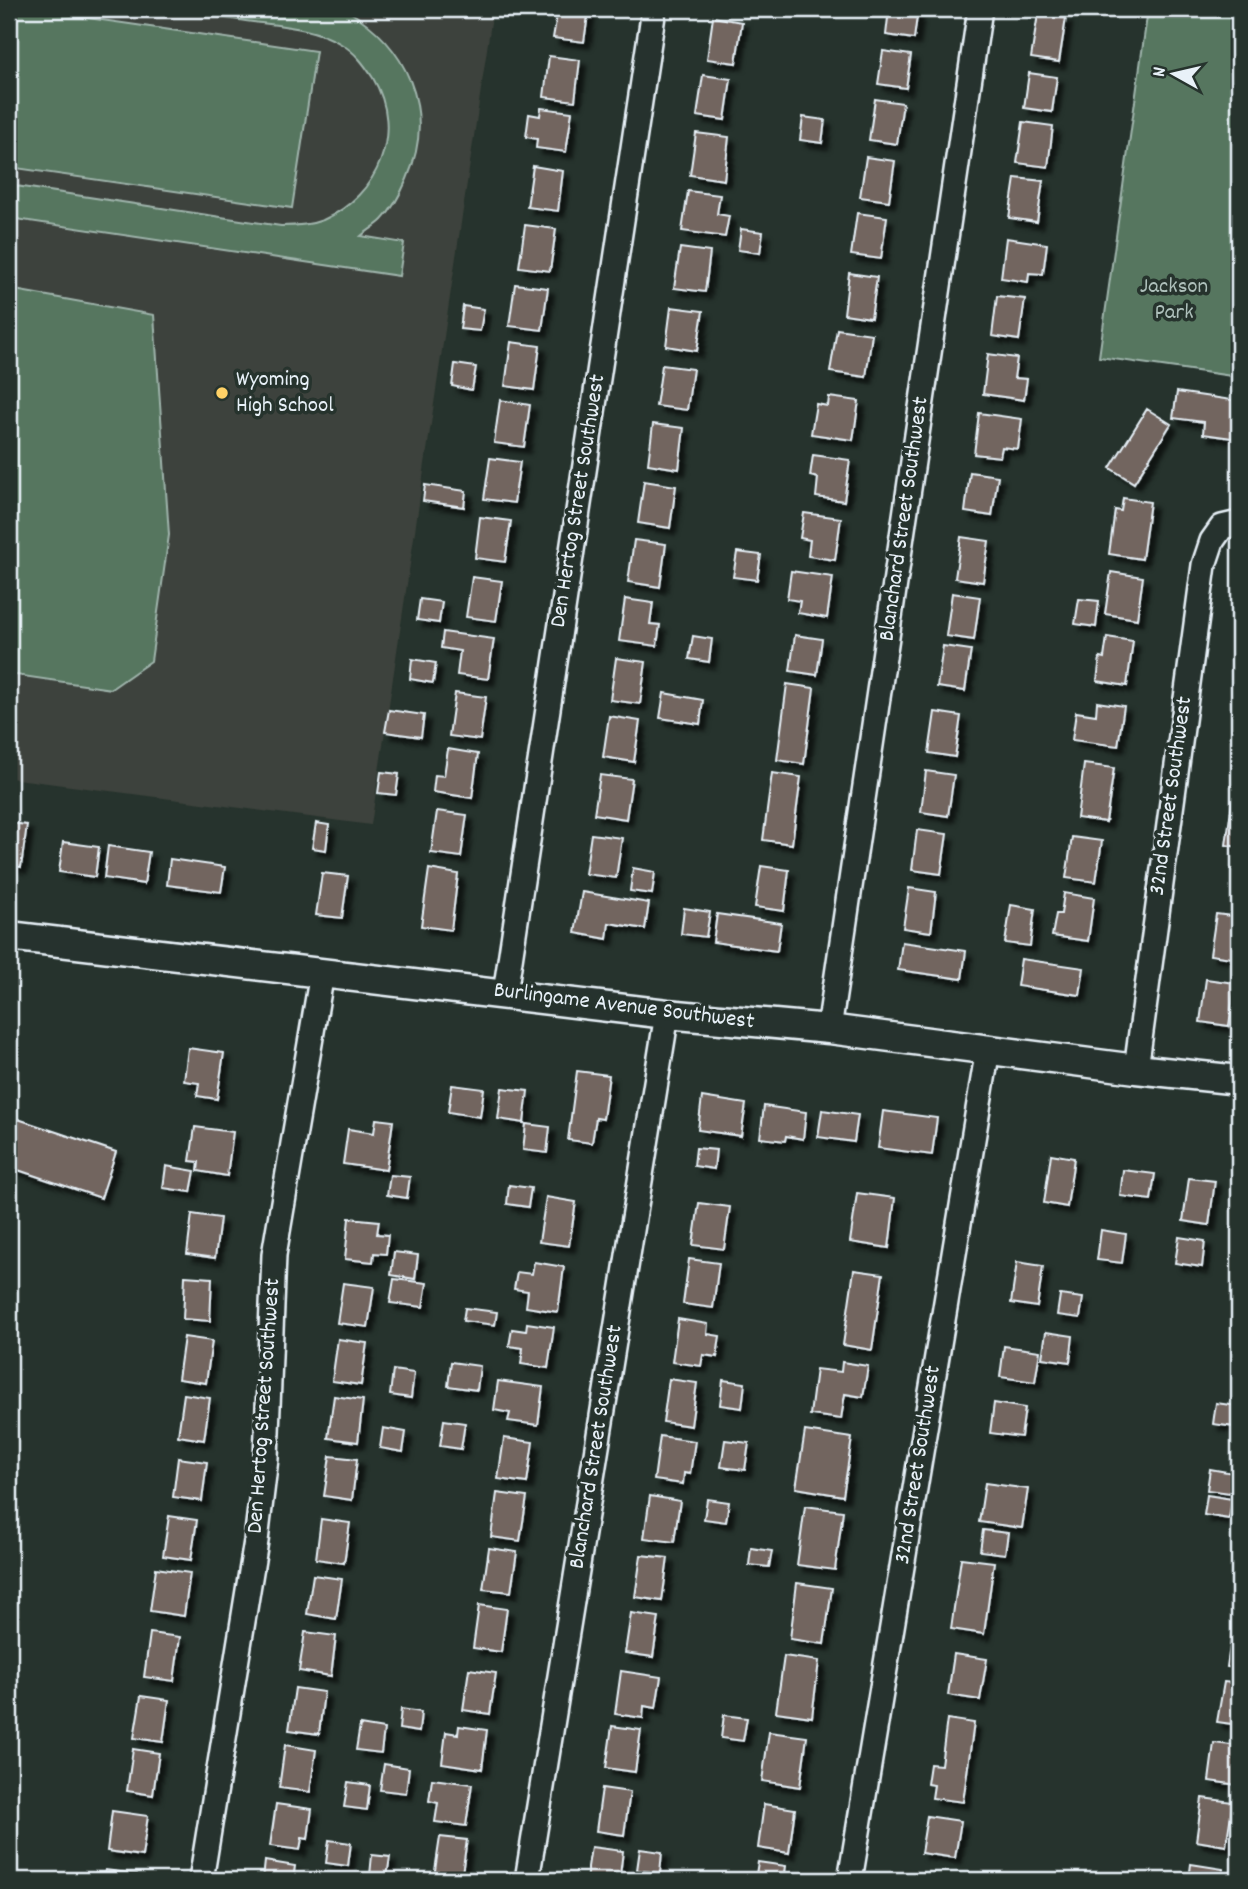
<svg xmlns="http://www.w3.org/2000/svg" width="1248" height="1889" font-family="Dekko,sans-serif">
<style>
.built{fill:#3d423c}
.green{fill:#56765f;stroke:#9fb4ac;stroke-width:2}
.building{fill:#72655f;stroke:#e8f1f8;stroke-width:2;filter:url(#shadow)}
.lines{fill:none;stroke-linecap:round;stroke-linejoin:round}
.minor-casing{stroke:#e8f1f8;stroke-width:28}
.tertiary-casing{stroke:#e8f1f8;stroke-width:33}
.minor{stroke:#26332d;stroke-width:23}
.tertiary{stroke:#26332d;stroke-width:28}
.poi-dot{fill:#ffd166;stroke:#26332d;stroke-width:2.5}
.labels{text-anchor:middle;dominant-baseline:central;stroke-width:7;stroke-linejoin:round;paint-order:stroke}
.park-label{font-size:23px;fill:#aec0bb;stroke:#26332d}
.poi-label{font-size:23px;fill:#e8f1f8;stroke:#26332d;text-anchor:start}
.street-label{font-size:23px;fill:#e8f1f8;stroke:#26332d}
</style>
<defs>
<filter id="shadow"><feDropShadow dx="6" dy="6" stdDeviation="2" flood-color="#0009"/></filter>
</defs>
<rect width="100%" height="100%" fill="#26332d"/>
<filter id="ink" filterUnits="userSpaceOnUse"><feTurbulence type="fractalNoise" baseFrequency=".0143" numOctaves="2"/><feDisplacementMap in="SourceGraphic" scale="14" xChannelSelector="R" yChannelSelector="G"/><feConvolveMatrix kernelMatrix="1 2 1 2 8 2 1 2 1" color-interpolation-filters="sRGB"/></filter>
<g filter="url(#ink)">
<path class="built" d="M9,9H493L371,825L9,778Z"/>
<path class="green" d="M9,9H26L316,51L292,208L9,167Z
M164,9H345C407,45 437,110 407,179C401,193 393,209 382,220C376,226 367,231 361,236L404,243L399,276L9,218V185L281,226C295,226 310,225 323,220C378,196 405,132 373,78C364,64 355,52 341,44C315,28 283,26 253,22C224,18 194,13 164,9Z
M1148,9H1239V377L1099,357Z
M9,289L154,315L169,535L151,661L111,689L9,674Z"/>
<path class="building" d="M558,9H589L584,42L553,38Z
M889,9H918L914,39L886,35Z
M1038,14L1066,18L1059,62L1031,58Z
M713,17L742,22L736,63L707,59Z
M883,51L911,55L906,88L878,84Z
M549,56L580,60L575,101L544,97Z
M1029,73L1057,77L1052,112L1024,108Z
M703,75L731,79L725,120L697,116Z
M875,99L903,103L897,144L869,140Z
M541,108L572,112L566,152L536,148L537,139L526,137L529,114L540,116Z
M803,117L825,120L822,143L800,140Z
M1023,122L1053,126L1048,167L1017,163Z
M696,133L729,137L724,180L690,175Z
M866,157L895,161L889,201L860,197Z
M533,166L563,171L558,211L527,207Z
M1015,178L1043,181L1037,222L1009,218Z
M688,191L720,195L717,214L729,216L725,237L682,231Z
M857,213L887,217L881,259L851,255Z
M525,225L556,229L550,271L519,267Z
M741,229L763,232L760,253L738,250Z
M1006,238L1047,244L1043,274L1029,273L1028,282L1001,278Z
M680,248L710,252L705,292L674,288Z
M849,273L877,277L871,318L844,314Z
M515,284L548,288L542,330L509,326Z
M997,296L1025,299L1019,340L992,336Z
M463,306L484,309L480,331L460,329Z
M671,307L703,311L697,351L666,346Z
M837,329L872,334L866,377L830,372Z
M511,342L540,346L534,390L505,386Z
M988,354L1017,358L1014,378L1027,379L1024,400L983,394Z
M455,364L476,367L472,390L452,386Z
M662,365L693,369L687,410L656,406Z
M1177,392L1239,401V439L1203,434L1204,422L1173,418Z
M829,397L859,401L853,440L811,434L816,404L828,406Z
M500,400L530,405L524,447L494,443Z
M1147,409L1171,424L1134,483L1110,468Z
M979,413L1022,419L1018,449L1002,447L1000,457L974,454Z
M653,424L684,428L679,469L648,464Z
M813,455L850,460L844,501L816,497L818,478L810,476Z
M490,458L520,462L514,503L484,499Z
M970,472L998,476L992,516L965,512Z
M644,481L676,486L670,528L638,523Z
M425,485L466,491L464,507L423,501Z
M1123,498L1150,502L1142,559L1109,554L1115,510L1121,511Z
M804,513L841,518L835,560L808,556L810,540L800,538Z
M480,517L511,521L505,562L475,558Z
M961,537L989,541L983,582L955,578Z
M634,540L666,544L660,587L628,582Z
M737,552L761,555L757,580L733,577Z
M791,571L833,577L827,618L798,613L800,601L787,599Z
M1111,572L1143,577L1137,619L1105,614Z
M472,577L502,581L496,621L466,617Z
M952,593L980,597L974,640L946,636Z
M420,599L442,602L439,623L417,620Z
M625,599L653,603L650,624L660,625L657,646L619,641Z
M1079,599L1099,601L1096,627L1075,624Z
M443,632L494,639L488,679L457,675L460,651L441,648Z
M795,635L822,639L817,675L790,671Z
M693,636L712,639L709,662L689,659Z
M1107,637L1133,641L1127,686L1097,681L1100,657L1104,658Z
M943,646L971,650L965,691L937,687Z
M616,658L646,662L640,704L610,700Z
M412,659L436,663L433,683L410,679Z
M787,684L814,688L804,764L777,760Z
M455,693L486,697L480,740L449,736Z
M664,693L703,700L700,724L660,718Z
M1097,702L1124,706L1118,746L1072,740L1076,712L1096,715Z
M389,710L424,715L421,737L385,732Z
M935,712L961,716L955,757L929,753Z
M609,716L640,721L634,762L603,757Z
M448,749L478,754L472,798L433,792L435,775L444,776Z
M1239,755V785L1235,784Z
M1084,764L1114,768L1106,822L1077,818Z
M926,771L954,775L948,816L921,812Z
M381,772L399,774L396,795L378,793Z
M772,773L801,777L792,844L763,840Z
M600,775L632,779L626,819L594,814Z
M1232,802L1239,803V847L1226,845Z
M437,811L467,815L461,857L431,853Z
M9,823L27,825L21,867L9,865Z
M316,823L329,825L326,850L312,848Z
M917,830L947,834L941,874L912,870Z
M591,834L622,838L616,878L585,874Z
M1072,837L1102,841L1096,882L1066,878Z
M63,842L99,847L95,877L59,872Z
M108,846L149,852L144,884L104,878Z
M170,859L225,867L221,892L167,885Z
M761,866L789,870L784,911L755,907Z
M633,868L655,872L652,894L630,891Z
M429,869L458,874L451,930L421,926Z
M322,873L348,876L342,918L316,915Z
M909,888L936,892L931,932L903,928Z
M582,892L649,903L645,929L609,923L607,939L575,933Z
M1064,893L1094,898L1088,941L1052,936L1056,914H1061Z
M1011,905L1035,909L1030,946L1005,943Z
M684,908L710,912L706,937L681,934Z
M717,914L781,923L777,951L713,942Z
M1216,914L1239,917V959L1210,955Z
M902,942L966,951L962,979L898,970Z
M1021,959L1084,968L1080,995L1017,986Z
M1206,979L1235,983L1229,1026L1200,1022Z
M188,1048L224,1053L217,1099L197,1096L199,1083L184,1081Z
M577,1071L609,1075L603,1119L596,1118L592,1143L568,1140Z
M452,1085L484,1089L480,1117L448,1112Z
M502,1088L528,1091L524,1123L498,1119Z
M702,1097L746,1104L741,1136L698,1130Z
M764,1106L806,1112L803,1139L786,1136L785,1141L760,1138Z
M822,1110L858,1115L854,1142L818,1137Z
M883,1111L937,1118L932,1155L878,1148Z
M9,1116L116,1152L101,1198L9,1167Z
M376,1119L393,1121L386,1170L343,1164L348,1129L374,1133Z
M526,1124L550,1127L547,1153L523,1150Z
M195,1127L233,1132L227,1176L198,1171L199,1162L190,1161Z
M696,1148L716,1150L714,1169L694,1166Z
M1051,1154L1074,1158L1067,1207L1044,1203Z
M166,1166L195,1171L191,1192L163,1188Z
M1123,1170L1155,1174L1151,1200L1120,1196Z
M390,1175L410,1177L407,1198L387,1195Z
M1189,1178L1215,1181L1209,1225L1183,1221Z
M509,1185L531,1188L528,1207L507,1204Z
M857,1193L895,1198L889,1248L850,1242Z
M546,1197L576,1202L569,1246L539,1242Z
M699,1203L730,1207L724,1249L693,1245Z
M192,1214L220,1218L215,1258L187,1254Z
M349,1218L379,1221L377,1234L388,1235L386,1254L374,1253L373,1262L345,1259Z
M1101,1230L1126,1234L1122,1263L1097,1260Z
M1179,1237L1205,1241L1202,1267L1175,1263Z
M394,1252L418,1255L415,1279L391,1275Z
M689,1259L719,1263L713,1308L683,1304Z
M534,1262L564,1267L558,1312L526,1307L528,1291L514,1289L517,1272L532,1274Z
M1017,1262L1043,1266L1037,1307L1011,1303Z
M854,1270L883,1274L872,1350L843,1345Z
M185,1276L212,1278L210,1321L183,1319Z
M394,1279L427,1283L423,1307L390,1303Z
M343,1283L374,1287L368,1327L337,1323Z
M1060,1295L1083,1298L1080,1318L1057,1315Z
M465,1308L497,1312L495,1325L463,1321Z
M678,1319L708,1324L707,1334L720,1336L717,1357L703,1355L701,1366L672,1362Z
M527,1323L554,1327L548,1368L521,1364L523,1348L509,1346L512,1329L526,1331Z
M1046,1332L1073,1336L1070,1362L1042,1358Z
M184,1337L212,1341L206,1383L178,1379Z
M338,1339L367,1343L361,1385L332,1381Z
M1004,1346L1040,1351L1035,1382L1000,1377Z
M451,1362L480,1366L477,1390L448,1386Z
M842,1362L868,1366L863,1397L845,1394L841,1419L810,1415L816,1369L841,1372Z
M393,1370L414,1373L411,1398L390,1395Z
M669,1379L697,1383L691,1426L663,1422Z
M723,1380L745,1383L742,1408L720,1405Z
M498,1381L543,1387L538,1425L508,1421L510,1413L494,1410Z
M184,1394L210,1398L204,1440L178,1436Z
M334,1396L363,1400L358,1442L328,1438Z
M994,1403L1025,1408L1021,1437L990,1433Z
M1216,1403L1238,1406L1235,1427L1213,1424Z
M444,1420L465,1423L461,1449L440,1446Z
M383,1428L406,1432L403,1452L380,1448Z
M805,1431L852,1438L843,1496L796,1488Z
M660,1436L695,1441L690,1474L684,1473L683,1484L654,1480Z
M504,1438L533,1442L527,1483L498,1479Z
M725,1440L749,1443L745,1470L721,1467Z
M330,1456L357,1459L352,1500L324,1496Z
M178,1458L207,1462L202,1501L173,1497Z
M1210,1469L1233,1473L1230,1493L1207,1490Z
M985,1483L1028,1489L1022,1528L979,1522Z
M497,1493L527,1497L520,1541L491,1537Z
M1207,1495L1232,1499L1229,1519L1204,1515Z
M650,1496L680,1501L674,1542L644,1538Z
M707,1499L729,1502L726,1522L704,1519Z
M805,1506L843,1511L835,1570L797,1565Z
M169,1516L197,1520L191,1560L163,1556Z
M321,1519L350,1523L344,1563L316,1559Z
M983,1530L1008,1533L1005,1554L980,1551Z
M489,1548L517,1552L511,1592L483,1589Z
M751,1548L772,1551L769,1567L749,1565Z
M641,1555L668,1558L662,1601L635,1597Z
M961,1558L994,1562L984,1634L951,1629Z
M1239,1564V1606L1233,1605Z
M156,1568L190,1573L184,1616L150,1611Z
M313,1575L342,1579L336,1619L307,1614Z
M797,1583L832,1588L824,1644L790,1639Z
M479,1605L507,1609L501,1652L473,1648Z
M631,1613L659,1617L653,1657L625,1653Z
M1233,1624L1239,1625V1669L1227,1667Z
M305,1632L336,1636L331,1676L299,1671Z
M150,1633L180,1637L174,1681L144,1677Z
M954,1654L987,1659L980,1700L948,1695Z
M784,1656L819,1661L812,1717L776,1712Z
M469,1669L496,1673L490,1714L463,1710Z
M621,1671L661,1677L656,1708L644,1706L643,1718L615,1714Z
M1224,1682L1239,1684V1725L1217,1722Z
M295,1688L324,1692L319,1734L289,1730Z
M141,1696L169,1700L163,1742L134,1738Z
M401,1709L421,1712L419,1732L399,1729Z
M724,1715L747,1718L743,1741L721,1738Z
M947,1719L974,1723L963,1802L932,1798L934,1785L927,1784L930,1764L941,1765Z
M360,1725L384,1729L381,1753L356,1750Z
M459,1726L487,1730L482,1769L442,1763L446,1732L458,1734Z
M612,1726L641,1730L635,1772L606,1768Z
M769,1732L807,1737L800,1787L762,1781Z
M1214,1743L1239,1746L1238,1785L1209,1781Z
M285,1745L316,1750L310,1792L279,1788Z
M133,1749L159,1753L153,1795L127,1791Z
M384,1764L409,1768L406,1793L380,1790Z
M432,1779L472,1784L466,1826L435,1822L438,1803L429,1801Z
M348,1782L370,1785L367,1810L344,1807Z
M602,1788L630,1792L624,1835L596,1831Z
M1202,1798L1233,1802L1226,1846L1196,1841Z
M276,1804L312,1809L308,1839L302,1838L300,1850L270,1846Z
M764,1804L795,1809L789,1853L758,1848Z
M112,1811L148,1816L142,1856L107,1851Z
M927,1816L961,1821L955,1858L921,1853Z
M440,1837L467,1840L461,1880L434,1877Z
M329,1840L351,1843L348,1866L326,1863Z
M591,1847L623,1851L620,1875H617V1880H586Z
M640,1849L662,1852L660,1873L637,1870Z
M372,1855L390,1857L387,1877L370,1875Z
M265,1861L295,1866L293,1880H263Z
M758,1862L786,1866L784,1880H755Z
M1191,1864L1223,1869L1222,1880H1189Z
M105,1870L137,1874L136,1880H103Z
M918,1874L953,1879V1880H917Z"/>
<g class="lines">
<defs>
<path id="minor" d="M505,993L654,9
M829,1029L980,9
M1136,1069L1204,565L1212,541L1222,527L1239,523
M201,1880L256,1541L266,1458L274,1255L322,973
M527,1880L667,1014
M850,1880L988,1049"/>
<path id="tertiary" d="M9,936L667,1014L829,1029L1136,1069L1239,1080"/>
</defs>
<use href="#minor" class="minor-casing"/>
<use href="#tertiary" class="tertiary-casing"/>
<use href="#minor" class="minor"/>
<use href="#tertiary" class="tertiary"/>
</g>
</g>
<circle class="poi-dot" cx="222" cy="393" r="7"/>
<g class="labels">
<g class="park-label">
<text x="1174" y="287">Jackson<tspan x="1174" dy="26">Park</tspan></text>
</g>
<g class="poi-label">
<text x="236" y="380">Wyoming<tspan x="236" dy="26">High School</tspan></text>
</g>
<g class="street-label">
<text transform="translate(579 501) rotate(-81)">Den Hertog Street Southwest</text>
<text transform="translate(905 519) rotate(-82)">Blanchard Street Southwest</text>
<text transform="translate(1172 796) rotate(-82)">32nd Street Southwest</text>
<text transform="translate(624 1007) rotate(7)">Burlingame Avenue Southwest</text>
<text transform="translate(265 1406) rotate(-86)">Den Hertog Street Southwest</text>
<text transform="translate(597 1447) rotate(-81)">Blanchard Street Southwest</text>
<text transform="translate(919 1465) rotate(-81)">32nd Street Southwest</text>
</g>
</g>
<rect width="1248" height="1889" fill="none" stroke="#26332d" stroke-width="35"/>
<rect x="18" y="18" width="1213" height="1854" fill="none" stroke="#e8f1f8" stroke-width="2.5" filter="url(#ink)"/>
<g transform="translate(1174 74) rotate(278)" stroke="#26332d" stroke-width="5" paint-order="stroke">
<path d="M0-5L12 26L0 18L-12 26Z" fill="#e8f1f8"/>
<text y="-10" font-size="19" font-weight="bold" text-anchor="middle" fill="#e8f1f8">N</text>
</g>
</svg>
